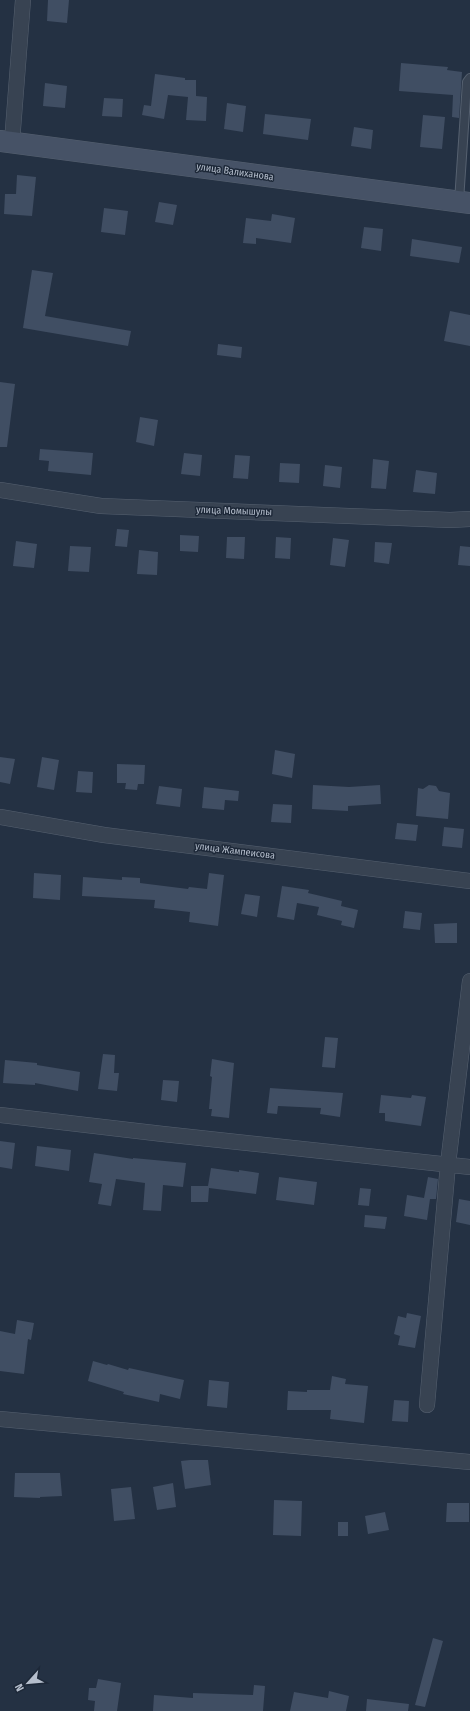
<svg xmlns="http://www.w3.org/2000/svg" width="470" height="1711" font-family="'Fira Sans Condensed',sans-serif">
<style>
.building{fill:#404e63}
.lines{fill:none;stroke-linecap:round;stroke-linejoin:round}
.lane-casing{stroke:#566170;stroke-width:10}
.street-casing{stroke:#566170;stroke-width:16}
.secondary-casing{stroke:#566170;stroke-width:22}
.lane{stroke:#384352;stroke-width:8}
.street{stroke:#384352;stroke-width:15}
.secondary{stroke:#465266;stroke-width:21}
.labels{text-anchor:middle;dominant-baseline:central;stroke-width:3;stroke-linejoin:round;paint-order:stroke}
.street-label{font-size:10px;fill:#b5becc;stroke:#1d2838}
</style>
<rect width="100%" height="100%" fill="#243143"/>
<path class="building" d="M48,0H69L67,23L47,21Z
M401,63L448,67L447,70L462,72L459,118L452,117L453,95L399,91Z
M155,74L185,78V80H196V96L207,97L206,121L186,120L188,97L168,95L164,119L142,115L144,105L151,106Z
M45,83L67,86L65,108L43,106Z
M104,98L123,99L122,117L102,116Z
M227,103L246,106L243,132L224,129Z
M265,114L311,119L308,140L263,134Z
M423,115L445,117L442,149L420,147Z
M354,127L373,130L371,149L351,146Z
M17,175L36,177L32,216L4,214L5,194H16Z
M159,202L177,205L173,225L155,222Z
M104,208L128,211L125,235L101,232Z
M272,214L295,218L291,243L256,238V244L243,243L246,218L271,221Z
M364,227L383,229L381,251L361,248Z
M412,239L462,247L459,263L410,256Z
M32,270L53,273L45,316L131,331L128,346L23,328Z
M450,311L470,315V346L444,341Z
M218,344L242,347L241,358L217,355Z
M0,382L15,384L7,447H0Z
M140,417L158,420L154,446L136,442Z
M40,449L93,453L91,475L48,471L49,461L39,460Z
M184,453L202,455L200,476L181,474Z
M235,455L250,456L248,479L233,478Z
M373,459L389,461L386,489L371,488Z
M280,463L300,464L299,483L279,482Z
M325,465L342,467L340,488L323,486Z
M416,470L437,473L435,494L413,492Z
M117,529L129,530L127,547L115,546Z
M180,535L199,536L198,552L180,551Z
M227,537H245L244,559L226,558Z
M276,537L291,538L290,559L275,558Z
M333,538L349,540L345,567L330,565Z
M16,541L37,544L34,568L13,566Z
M375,542L392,543L389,564L374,562Z
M70,546L91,547L89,572L68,571Z
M460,546L470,547V566L458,565Z
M139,550L158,552L157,575L137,574Z
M275,750L295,754L292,778L272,774Z
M0,757L15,759L10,784L0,782Z
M42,757L59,760L54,790L37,787Z
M117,764L145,765L144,784H138L137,790L125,789L126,783H117Z
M78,771L93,772L92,793L76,792Z
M313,785L349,787L380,785L381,804L348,806V811L312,809Z
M429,785L436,786L439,791L450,793L448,819L416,816L418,788L423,789Z
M159,786L182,789L180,807L156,804Z
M204,787L239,791L238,801L225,800L224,810L202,808Z
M273,804L292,805L291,823L271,822Z
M397,823L418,825L416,841L395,839Z
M444,827L464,829L462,848L442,846Z
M34,873L61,875L60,900L33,898Z
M209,873L224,875L218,926L189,922L190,912L154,908L155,900L82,896L83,877L122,880V877L140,878V883L188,889L189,887L207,889Z
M282,886L309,890L308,893L342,901L341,906L358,910L354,928L341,925L342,921L317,915L319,907L297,903L294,920L277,917Z
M245,894L260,896L257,917L241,914Z
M405,911L422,913L420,930L403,928Z
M457,923V943H435L434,924Z
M325,1037L338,1038L335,1068L322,1067Z
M103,1054L115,1055L114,1073H119L117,1091L98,1089Z
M212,1059L234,1063L229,1118L211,1116L212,1109H209L212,1077L210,1076Z
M5,1060L37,1063V1065L80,1072L78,1091L35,1083V1085L3,1083Z
M163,1080L179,1081L177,1102L161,1100Z
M270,1088L343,1093L340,1117L320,1114L321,1108L278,1106L277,1114L267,1113Z
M381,1095L411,1098L412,1095L426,1097L421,1126L385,1121V1113H379Z
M0,1141L15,1143L12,1169L0,1167Z
M37,1146L71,1150L69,1171L35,1166Z
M94,1153L133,1159V1158L186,1163L183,1187L163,1185L161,1211L143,1210L145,1183L116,1179L111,1206L98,1204L102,1184L89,1182Z
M211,1168L239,1172V1170L259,1173L256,1194L209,1188L208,1202H191V1186H208Z
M279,1177L317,1182L314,1205L276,1200Z
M428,1177L438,1179L436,1199H430L427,1220L404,1216L407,1195L424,1198Z
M360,1188L371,1189L369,1206L358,1205Z
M459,1199L470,1201V1225L456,1222Z
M365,1215L387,1217L385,1229L364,1227Z
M407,1313L421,1316L415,1348L398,1345L400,1336L394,1334L398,1316L406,1318Z
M17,1320L34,1323L31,1340L28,1339L24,1374L0,1371V1331L15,1334Z
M93,1361L107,1365L108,1364L128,1370L129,1368L184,1380L180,1399L160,1394L159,1402L123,1394L124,1392L88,1381Z
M332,1376L346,1379L345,1384L368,1386L364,1423L330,1419L331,1410H287L288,1391L307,1392V1390H330Z
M209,1380L229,1382L227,1408L207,1406Z
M394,1400L409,1401L408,1422L392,1421Z
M190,1460H208L211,1485L185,1489L181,1461Z
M15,1473H60L62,1496L40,1497V1498L14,1497Z
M173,1483L176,1507L157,1510L153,1487Z
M131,1487L135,1519L114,1521L111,1489Z
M274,1500L302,1501L301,1536L273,1535Z
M447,1503H469V1522H446Z
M385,1512L389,1530L368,1534L365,1516Z
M338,1522H348V1536H338Z
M433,1638L443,1641L425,1707L415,1705Z
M98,1679L121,1683L117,1711H94L95,1701L88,1700L89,1688H96Z
M254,1685L265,1686L263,1711H153L154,1695L193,1698V1693L253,1695Z
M329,1691L349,1696L346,1711H290L294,1692L328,1698Z
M367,1699L409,1704L408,1711H366Z"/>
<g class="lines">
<defs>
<path id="lane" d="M459,201L467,82L470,78"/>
<path id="street" d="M12,142L23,0
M0,490L101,506L450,520L470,519
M0,817L104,835L470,881
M0,1115L163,1134L470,1167
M427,1405L448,1164L470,981
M0,1419L470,1462"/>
<path id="secondary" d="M0,141L470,203"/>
</defs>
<use href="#lane" class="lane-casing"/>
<use href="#street" class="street-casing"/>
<use href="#secondary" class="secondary-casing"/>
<use href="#lane" class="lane"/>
<use href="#street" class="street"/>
<use href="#secondary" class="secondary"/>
</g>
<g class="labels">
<g class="street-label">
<text transform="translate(235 172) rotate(8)">улица Валиханова</text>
<text transform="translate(234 511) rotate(2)">улица Момышулы</text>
<text transform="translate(235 851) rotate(7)">улица Жампеисова</text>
</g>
</g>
<g transform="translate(28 1683) rotate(243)" stroke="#1d2838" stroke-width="3" paint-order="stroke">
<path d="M0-3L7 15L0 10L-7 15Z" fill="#b5becc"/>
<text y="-6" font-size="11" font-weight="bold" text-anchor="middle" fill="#b5becc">N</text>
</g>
</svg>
